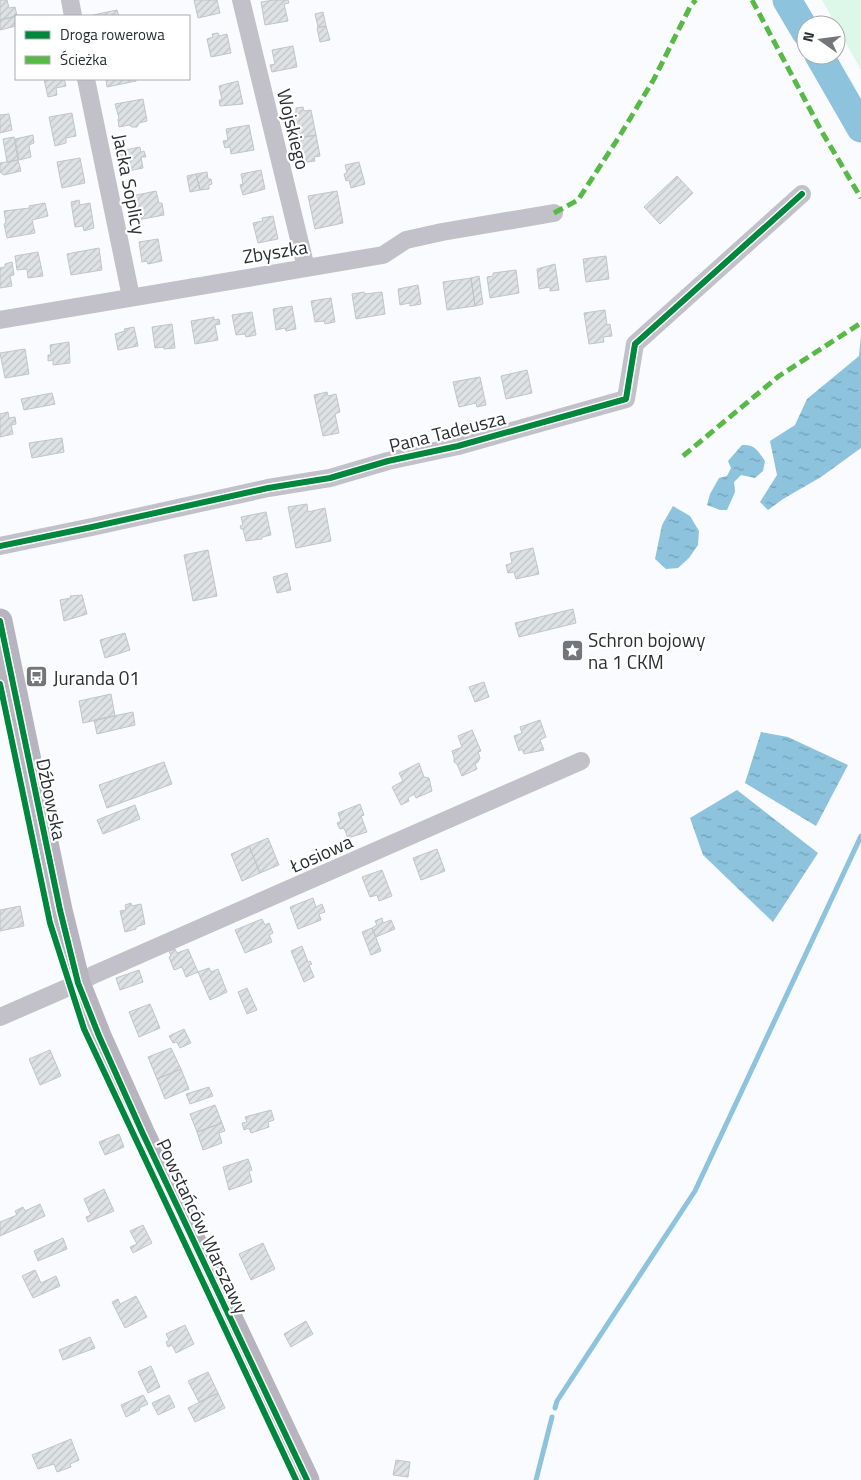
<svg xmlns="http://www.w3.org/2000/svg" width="861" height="1480" font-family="'Titillium Web',sans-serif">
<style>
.garden{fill:#ddf8e8}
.water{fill:url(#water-ripples)}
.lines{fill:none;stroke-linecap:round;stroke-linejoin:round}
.stream{stroke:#8dc3dc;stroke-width:5}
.river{stroke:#8dc3dc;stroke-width:29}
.building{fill:url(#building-hatch);stroke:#c2c4c7}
.minor{stroke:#c2c0c9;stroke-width:18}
.secondary{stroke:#b7b4bf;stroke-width:25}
.quiet{stroke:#58b947;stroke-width:5;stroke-dasharray:10 5;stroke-linecap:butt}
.cycleway-casing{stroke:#fff;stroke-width:9}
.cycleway{stroke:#00873e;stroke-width:6}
.labels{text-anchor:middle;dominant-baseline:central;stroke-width:4.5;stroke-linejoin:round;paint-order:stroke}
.street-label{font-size:19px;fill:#2b2e31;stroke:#fff}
.poi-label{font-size:19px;fill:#2b2e31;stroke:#fff;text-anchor:start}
</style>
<defs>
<pattern id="water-ripples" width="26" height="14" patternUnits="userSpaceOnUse" patternTransform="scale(1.25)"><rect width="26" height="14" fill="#8dc3dc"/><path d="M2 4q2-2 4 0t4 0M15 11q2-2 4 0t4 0" fill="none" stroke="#739fb3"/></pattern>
<pattern id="building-hatch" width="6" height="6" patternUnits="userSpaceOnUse" patternTransform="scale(1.25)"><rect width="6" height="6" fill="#dfe2e5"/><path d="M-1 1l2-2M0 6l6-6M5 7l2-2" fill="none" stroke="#c0c2c5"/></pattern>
</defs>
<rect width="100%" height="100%" fill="#f9fbfe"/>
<path class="garden" d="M822,0H861V70Z"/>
<path class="water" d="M861,335V448L821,477L783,499L768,510L760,502L777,475L770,441L795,425L807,399L859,356Z
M742,445C755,444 758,451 765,461L763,471L755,478L741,475L734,482L735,492L727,510H720L707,505L710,494L719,478L727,476L731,468L728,461Z
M673,506L690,516L699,531L698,545L689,558L678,568L666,569L655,559L662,525Z
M761,732L788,737L848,765L816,826L745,783Z
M737,790L818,853L773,922L703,855L690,818Z"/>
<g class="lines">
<path class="stream" d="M555,1408L557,1401L695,1191L861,836
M536,1480L552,1417"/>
<path class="river" d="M787,0L806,32
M819,55L861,128"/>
</g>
<path class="building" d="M0,0H7L9,8L15,7L17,16L0,20Z
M194,0H217L220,13L198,18Z
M274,0H288L289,3L284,4L288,21L265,25L261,2Z
M117,10L119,16H93V15Z
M323,12L326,26L318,27L315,14Z
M16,16V26L0,30V20Z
M326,26L330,40L320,42L317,28Z
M218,33L219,36L227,34L231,53L211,57L207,39L213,37L212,34Z
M293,46L297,67L272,72L270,65L275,64L272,50Z
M44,79H64L66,86L56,88L57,95L48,97Z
M106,79H136V81L107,87Z
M238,81L243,104L220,106L219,100H222L219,86Z
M143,99L147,121L139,123L137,127H132L129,125L119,127L118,119L119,118L115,104Z
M303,107L304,111L311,110L316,135L293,139L290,114L296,113V108Z
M72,113L76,136L66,138V143L55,146L49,117Z
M9,114L12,130L0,133V115Z
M249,125L254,150L231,154L230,147L225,148L223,141L228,140L226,129Z
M33,135L34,143L29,145L31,157L19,160L15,139Z
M316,135L320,156L314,157L315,161L307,162L306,159L298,160L293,139Z
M14,137L18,160L7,162L3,139Z
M140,147L141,152L144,151L146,157H141L143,168L124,172L120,151Z
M80,158L85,183L62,188L57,162Z
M18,160L21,171L4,175L0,172V163Z
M359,162L365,184L351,188L349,180L346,181L344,174L347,173L345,165Z
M261,170L265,189L243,195L240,185L243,184L241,174Z
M207,172L208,179H211L212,184L209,185V189L200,190L196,174Z
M196,174L200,190L190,192L187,176Z
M677,176L693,193L660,224L644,207Z
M156,191L159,203H162L164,215L132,221L131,212L135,211L132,196Z
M337,191L343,223L315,229L308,196Z
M79,200L80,205L90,203L94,228L84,231L83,226L75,227L71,202Z
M45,203L48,216L32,220L35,233L7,238L4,224L6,223L4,211L30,208L29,206Z
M273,216L278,239L258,243L253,223L263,221L262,218Z
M158,239L162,261L148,264L147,261L142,262L139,242Z
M99,248L102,270L71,275L67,254Z
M38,252L43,276L28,278L27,269L17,270L15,256Z
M606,256L609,279L586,282L583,259Z
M12,262L14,275L10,276L12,286L0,288V268L5,267V264Z
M555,264L559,290L550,291V287L539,289L537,269Z
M516,270L519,293L490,298L487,277L493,276V273Z
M479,276L483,304L475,306L471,278Z
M471,278L475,306L447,310L443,282Z
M418,285L421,304L410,306V303L400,305L398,289Z
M364,292L365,294L382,292L385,314L356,319L352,294Z
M331,298L335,322L325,324L324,321L315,322L311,301Z
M292,306L296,329L286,331L285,328L276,330L273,309Z
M605,310L607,325L610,324L612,336L603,337L604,342L589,344L584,313Z
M252,312L256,335L246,337L245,334L236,335L232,315Z
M214,317V320L219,319L220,324L215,325L218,340L195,344L191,321Z
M172,324L175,348L164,349V347L155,348L152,327Z
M134,327L138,346L118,350L115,334L125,331L124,329Z
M69,342L70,363L53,365V360L48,361V355H51L50,345Z
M25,349L29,374L5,378L0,353Z
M527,370L532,393L506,399L501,376Z
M480,377L486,405L477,407L476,403L459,407L453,382Z
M327,392L328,396L336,394L340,412L335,414L339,433L323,436L314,395Z
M52,393L55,404L24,410L21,399Z
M8,412L9,418L15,417L16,424L11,425L13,434L0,437V414Z
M62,438L64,452L32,458L29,443Z
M307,504L308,512L325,508L331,541L296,548L288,507Z
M266,512L271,535L262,537V539L246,541L243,529H241L240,526L243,525L241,517Z
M533,548L539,574L516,579L514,572L508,573L506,565L512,563L510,553Z
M208,550L217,596L193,601L184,555Z
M287,573L291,590L277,593L273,577Z
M82,595L87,614L64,621L60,600L71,598L70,596Z
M573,609L576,623L519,637L515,623Z
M125,633L130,650L105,658L100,640Z
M484,682L489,697L475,702L469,687Z
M111,694L115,716L83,723L79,701Z
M133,712L135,725L97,734L94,720Z
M540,720L546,737L540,740L544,750L524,754L522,749L519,751L514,736L522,733L520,727Z
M472,730L481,751L478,752L480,758L478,762L475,764L477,769L462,776L457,764L454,762V757L452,751L462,747L458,736Z
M164,762L172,784L107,808L99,785Z
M419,763L424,777L429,778L432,791L416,798L414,794L408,798L409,801L401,805L392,787L403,781L399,773Z
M360,804L364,815L361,816L367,832L348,838L344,828L340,829L337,823L341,821L338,813Z
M135,805L140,819L103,834L97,820Z
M268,838L279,865L260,873L249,846Z
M249,846L260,873L242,881L231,854Z
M437,849L445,871L421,880L413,858Z
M382,870L392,896L379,901L377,895L370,897L362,877Z
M313,898L316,907L322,904L325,912L319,914L321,920L298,929L290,907Z
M131,903L132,906L141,904L145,924L136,927V929L125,932L120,911L126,910L125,905Z
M20,906L24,926L0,931V910Z
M382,918L383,923L391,920L395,929L376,937L372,928L377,925L375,921Z
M262,919L265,925L269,923L273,933L269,935L272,942L245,953L235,930Z
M372,928L381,951L371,955L362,932Z
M302,946L308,962L310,961L312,964L309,965L314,977L304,982L291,951Z
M175,949L177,953L188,949L198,972L186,977L182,967L174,970L169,957L171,956L169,951Z
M209,968L211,972L218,969L227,992L210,1000L198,972Z
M139,970L143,982L120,990L116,978Z
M247,988L257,1010L247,1014L238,992Z
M150,1004L160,1028L139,1037L129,1012Z
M184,1029L191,1043L180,1048L177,1042L173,1043L169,1036Z
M171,1048L181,1069L157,1079L148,1057Z
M50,1050L61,1076L40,1085L29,1059Z
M181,1069L189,1089L165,1099L157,1079Z
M209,1087L213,1096L190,1104L186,1094Z
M215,1105L222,1123L197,1132L190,1114Z
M271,1110L274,1120L268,1122L269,1127L251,1133L249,1128L244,1130L242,1123L247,1122L245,1117Z
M222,1123L225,1131L219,1133L222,1143L203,1150L197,1132Z
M119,1134L124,1147L105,1155L99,1142Z
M248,1159L252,1170L249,1171L252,1182L229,1190L223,1167Z
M104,1189L114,1211L88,1222L86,1217L91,1215L84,1199Z
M40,1204L45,1216L0,1236V1222L17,1215L15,1211L23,1207L25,1211Z
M143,1225L152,1243L133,1253L130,1247L137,1244L130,1231Z
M63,1238L67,1249L38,1261L34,1251Z
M263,1243L275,1269L251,1280L239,1254Z
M35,1270L41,1283L56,1276L60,1286L33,1298L22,1276Z
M136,1296L147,1317L125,1328L112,1302L118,1299L120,1304Z
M306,1321L313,1334L291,1347L284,1334Z
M185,1325L194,1344L176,1353L172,1345L168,1347L166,1342L169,1340L166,1334Z
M90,1337L95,1348L63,1360L59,1350Z
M151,1366L160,1387L148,1393L138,1372Z
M208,1372L218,1393L199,1402L188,1381Z
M218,1393L225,1408L195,1422L188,1408Z
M143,1395L148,1404L139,1408L140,1410L126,1417L121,1405Z
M169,1395L175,1407L158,1415L152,1403Z
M71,1439L79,1460L70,1464L71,1467L57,1472L54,1464L38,1469L32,1455Z
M396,1460L410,1462L408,1477L393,1475Z"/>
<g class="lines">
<path class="minor" d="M70,0L73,16
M241,0L306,268
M86,79L131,297
M0,320L383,255L406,240L442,232L554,213
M0,546L92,527L268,488L330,478L388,461L458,446L626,399L635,344L802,194
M0,1017L69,987L93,975L581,761"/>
<path class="secondary" d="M0,621L60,910L78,983L99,1036L142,1132L307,1480"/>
<path class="quiet" d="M752,0L822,132L861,198
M554,213L578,200L619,137L654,79L691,5L696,0
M683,456L779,376L861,323"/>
<defs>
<path id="cycleway" d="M0,546L92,527L268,488L330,478L388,461L458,446L626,399L635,344L802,194
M0,621L60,910L78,983L99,1036L142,1132L307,1480
M0,684L50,923L84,1029L296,1480"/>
</defs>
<use href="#cycleway" class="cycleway-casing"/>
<use href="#cycleway" class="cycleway"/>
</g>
<defs>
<symbol id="sight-square" viewBox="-11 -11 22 22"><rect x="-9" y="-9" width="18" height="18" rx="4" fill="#737679" stroke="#fff"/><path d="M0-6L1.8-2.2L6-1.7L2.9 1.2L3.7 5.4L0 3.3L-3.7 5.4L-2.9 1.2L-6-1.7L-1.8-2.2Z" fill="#fff"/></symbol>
<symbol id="bus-square" viewBox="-11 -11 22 22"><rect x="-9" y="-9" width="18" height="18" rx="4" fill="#737679" stroke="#fff"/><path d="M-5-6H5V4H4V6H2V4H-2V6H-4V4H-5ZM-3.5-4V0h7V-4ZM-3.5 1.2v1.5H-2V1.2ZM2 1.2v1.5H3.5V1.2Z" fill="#fff"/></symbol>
</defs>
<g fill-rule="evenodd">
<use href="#sight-square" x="560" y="638" width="25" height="25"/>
<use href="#bus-square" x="24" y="664" width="25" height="25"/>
</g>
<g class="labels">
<g class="street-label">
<text transform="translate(294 129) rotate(76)">Wojskiego</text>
<text transform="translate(130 184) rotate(79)">Jacka Soplicy</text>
<text transform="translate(275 251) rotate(-9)">Zbyszka</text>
<text transform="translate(447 431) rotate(-14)">Pana Tadeusza</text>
<text transform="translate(52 799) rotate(78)">Dźbowska</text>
<text transform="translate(321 853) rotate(-24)">Łosiowa</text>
<text transform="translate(203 1226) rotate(65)">Powstańców Warszawy</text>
</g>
<g class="poi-label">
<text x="588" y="639">Schron bojowy<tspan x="588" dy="22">na 1 CKM</tspan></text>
<text x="53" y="677">Juranda 01</text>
</g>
</g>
<rect x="15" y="15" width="175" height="65" fill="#ffffff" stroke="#aaabad"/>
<rect x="25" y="31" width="25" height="8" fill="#00873e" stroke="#aaabad"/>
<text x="60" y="40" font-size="15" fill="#2b2e31">Droga rowerowa</text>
<rect x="25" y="56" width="25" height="8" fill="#58b947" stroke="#aaabad"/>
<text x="60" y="65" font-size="15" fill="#2b2e31">Ścieżka</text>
<g transform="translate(821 40) rotate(284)"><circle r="24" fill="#ffffff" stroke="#aaabad"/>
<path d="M0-4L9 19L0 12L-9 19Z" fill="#737679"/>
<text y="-8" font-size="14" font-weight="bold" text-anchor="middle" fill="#2b2e31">N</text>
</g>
</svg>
